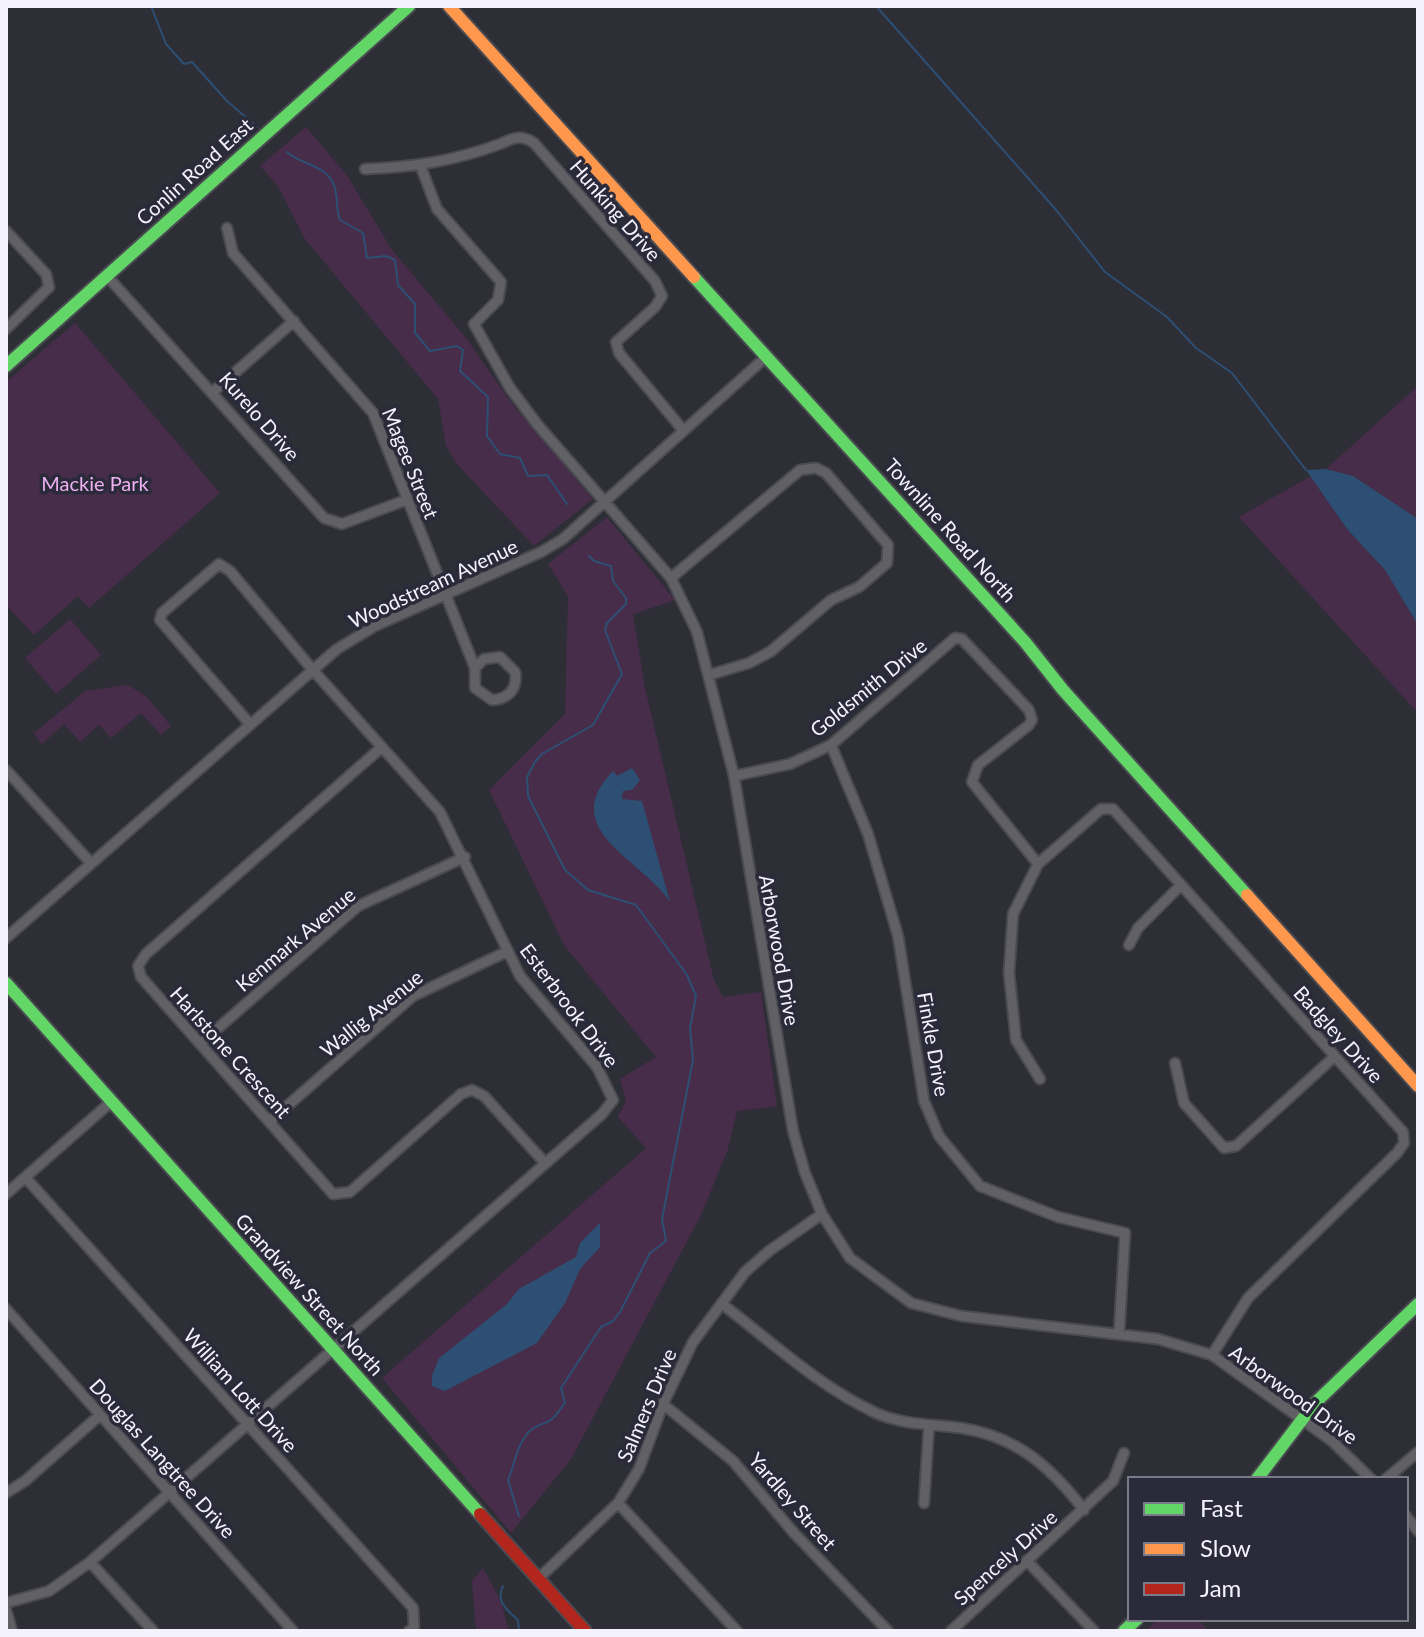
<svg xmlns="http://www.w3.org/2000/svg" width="1424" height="1637" font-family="Lato,sans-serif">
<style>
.green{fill:#472d4a}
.water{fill:#2d4f74}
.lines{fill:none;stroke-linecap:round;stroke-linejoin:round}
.stream{stroke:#2d4f74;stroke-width:2}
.street-casing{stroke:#4a4a51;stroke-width:13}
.fast-casing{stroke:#4a4a51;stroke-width:16}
.slow-casing{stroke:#4a4a51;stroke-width:16}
.jam-casing{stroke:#4a4a51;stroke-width:16}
.street{stroke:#616165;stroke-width:9}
.fast{stroke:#63d668;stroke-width:12}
.slow{stroke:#ff974d;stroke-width:12}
.jam{stroke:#b3261e;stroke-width:12}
.labels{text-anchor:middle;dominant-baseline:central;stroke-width:7;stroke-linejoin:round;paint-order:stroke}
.street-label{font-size:20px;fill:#f3f2fd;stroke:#2b2a3a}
.park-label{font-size:20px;fill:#edb0f0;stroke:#2b2a3a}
</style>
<rect width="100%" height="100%" fill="#2e2e36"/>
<path class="green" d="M306,127L348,177L392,250L466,338L513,405L593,499L534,546L456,463L446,446L438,399L305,239L278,186L260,166Z
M75,323L220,493L89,608L78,596L34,635L6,605V382Z
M1418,386V519L1353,476L1326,469Z
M1311,476L1347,529L1385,570L1418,625V713L1239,517Z
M607,517L675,600L633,614L645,688L714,980L723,997L761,992L777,1106L737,1111L728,1149L701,1215L571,1459L511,1533L382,1378L646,1148L618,1117L626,1101L620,1079L656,1057L564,945L489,790L565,714L568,596L548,564Z
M70,619L101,655L56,694L25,658Z
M128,685L147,697L171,726L161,735L141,713L111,738L99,725L80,742L64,724L42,744L34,733L85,691Z
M483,1568L501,1602L509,1631H476L472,1581Z
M1158,1619H1198L1208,1631H1145Z"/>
<path class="water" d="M1326,469L1353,476L1418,519V625L1385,570L1347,529L1306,470Z
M632,768L640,780L632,790L623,791L622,799L642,801L670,902C642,859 556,830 613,771L617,776Z
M600,1223V1247L580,1269L565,1303L537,1343L445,1391L432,1386V1376L439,1358L506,1305L519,1289L576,1257L580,1243Z"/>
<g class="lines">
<path class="stream" d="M151,6L166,44L184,64L192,62L227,101L257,127
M876,6L1057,211L1105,272L1167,317L1196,348L1232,373L1306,470
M287,152C301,165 324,164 333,183C339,194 335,208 340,220L363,233L367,258L386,256L395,260L398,285L415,304V333L430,351L457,346L463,350L460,371L488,397L487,436L500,454L520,458L528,476L547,475L567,504
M519,1516L508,1480C515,1464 516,1448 527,1434C534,1424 546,1425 553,1418C558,1414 561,1407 565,1403L561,1388L601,1327L613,1321L620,1312L650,1253L666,1241L662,1219L693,1060L690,1028L696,996L687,975L636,905L588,890L565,870L528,796L527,777L535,762L542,754L593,725L622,674L605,630L607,623L626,604V598L613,581L611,566L594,561L589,556
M503,1586C495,1601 507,1610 518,1620L519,1631"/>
<defs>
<path id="street" d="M421,167L437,209L501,282L498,300L474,324L510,388L537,424L671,578L697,632L734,776L793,1131L805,1173L822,1214L850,1258L911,1303L961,1316L1158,1339L1212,1355L1332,1441L1371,1479
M365,169C414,167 454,161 500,144C513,138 522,134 534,143L655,281L662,296L655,307L616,342L619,353L683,430
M227,228L233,253L373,413L475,668V688L492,700C509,699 518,688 515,672L500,657L484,659L475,668
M6,231L46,274L49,287L6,329
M107,276L324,518L342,524L406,500
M214,391L294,321
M671,578L800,470L816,468L826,473L888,545L887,563L859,587L831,600L770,652L749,663L709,675
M831,745L868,834L898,936L924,1101L939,1136L980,1186L1058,1217L1125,1233L1119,1334
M382,747L146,954L138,966L141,977L333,1194L350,1192L461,1094L472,1090L484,1096L545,1163
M6,770L90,862
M734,776L790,764L831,745L955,638L962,639L1029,710L1032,720L1029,725L978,765L972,782L1038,864
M6,938L337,649L375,626L541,552L563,539L767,356
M1129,945L1138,928L1181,885
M200,1044L358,906L465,857
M1175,1063L1184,1103L1224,1148L1236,1146L1334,1057
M1040,1079L1016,1040L1009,973L1013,914L1038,864L1101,809H1113L1403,1132L1404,1143L1397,1153L1248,1298L1212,1355
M270,1121L413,996L506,952
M25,1177L413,1608L414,1627L409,1631
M6,1194L111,1102
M722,1304C772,1342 818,1386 876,1413C903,1425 932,1424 961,1428C1016,1436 1051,1467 1084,1510
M6,1309L293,1631
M663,1404L733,1461L794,1533L888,1631
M1386,1479L1418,1452
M6,1493L25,1481L100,1415
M618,1503L737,1631
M924,1503L929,1425
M1406,1516L1418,1531
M90,1562L153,1631
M1028,1562L1094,1631
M538,1579L618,1503L639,1469L663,1404L693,1342L745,1272L769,1251L822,1214
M6,1603L49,1591L90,1562L602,1114L613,1100L597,1067L520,976L440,812L312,669L230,571L219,564L162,613L160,620L249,723
M6,1610L12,1631
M951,1631L1113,1481L1124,1453"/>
<path id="fast" d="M694,277L1025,642L1063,690L1247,895
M6,366L409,6
M6,983L480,1514
M1257,1479L1314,1404L1418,1304
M1124,1631L1137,1619"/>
<path id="slow" d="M449,6L694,277
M1247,895L1418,1086"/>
<path id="jam" d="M480,1514L585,1631"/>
</defs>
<use href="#street" class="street-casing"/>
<use href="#fast" class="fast-casing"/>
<use href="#slow" class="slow-casing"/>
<use href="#jam" class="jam-casing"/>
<use href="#street" class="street"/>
<use href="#fast" class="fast"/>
<use href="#slow" class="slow"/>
<use href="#jam" class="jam"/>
</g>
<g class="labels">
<g class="street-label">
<text transform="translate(194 171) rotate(-42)">Conlin Road East</text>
<text transform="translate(616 210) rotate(49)">Hunking Drive</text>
<text transform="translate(260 416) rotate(49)">Kurelo Drive</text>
<text transform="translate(411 463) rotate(68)">Magee Street</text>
<text transform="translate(951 530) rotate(48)">Townline Road North</text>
<text transform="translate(433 583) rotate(-25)">Woodstream Avenue</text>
<text transform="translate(868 687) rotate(-39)">Goldsmith Drive</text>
<text transform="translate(295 939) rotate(-40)">Kenmark Avenue</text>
<text transform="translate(780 950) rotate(80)">Arborwood Drive</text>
<text transform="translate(570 1005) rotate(53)">Esterbrook Drive</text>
<text transform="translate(371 1013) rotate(-39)">Wallig Avenue</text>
<text transform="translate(1339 1034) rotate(48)">Badgley Drive</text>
<text transform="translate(934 1044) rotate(80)">Finkle Drive</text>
<text transform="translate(231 1052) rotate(48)">Harlstone Crescent</text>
<text transform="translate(310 1294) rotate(48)">Grandview Street North</text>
<text transform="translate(241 1390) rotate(48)">William Lott Drive</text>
<text transform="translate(1294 1394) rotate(36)">Arborwood Drive</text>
<text transform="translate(646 1405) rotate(-67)">Salmers Drive</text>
<text transform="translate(163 1458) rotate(48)">Douglas Langtree Drive</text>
<text transform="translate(793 1501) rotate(49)">Yardley Street</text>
<text transform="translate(1005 1557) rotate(-42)">Spencely Drive</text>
</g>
<g class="park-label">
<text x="95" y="483">Mackie Park</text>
</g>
</g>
<rect width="1424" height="1637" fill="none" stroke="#f3f2fd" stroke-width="16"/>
<rect x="1128" y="1477" width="280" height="144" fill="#2b2a3a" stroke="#7b7a88" stroke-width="2"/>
<rect x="1144" y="1503" width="40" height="12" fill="#63d668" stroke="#7b7a88" stroke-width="2"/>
<text x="1200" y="1517" font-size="24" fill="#f3f2fd">Fast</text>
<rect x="1144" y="1543" width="40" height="12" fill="#ff974d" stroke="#7b7a88" stroke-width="2"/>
<text x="1200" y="1557" font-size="24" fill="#f3f2fd">Slow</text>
<rect x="1144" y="1583" width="40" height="12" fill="#b3261e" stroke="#7b7a88" stroke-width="2"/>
<text x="1200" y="1597" font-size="24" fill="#f3f2fd">Jam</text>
</svg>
